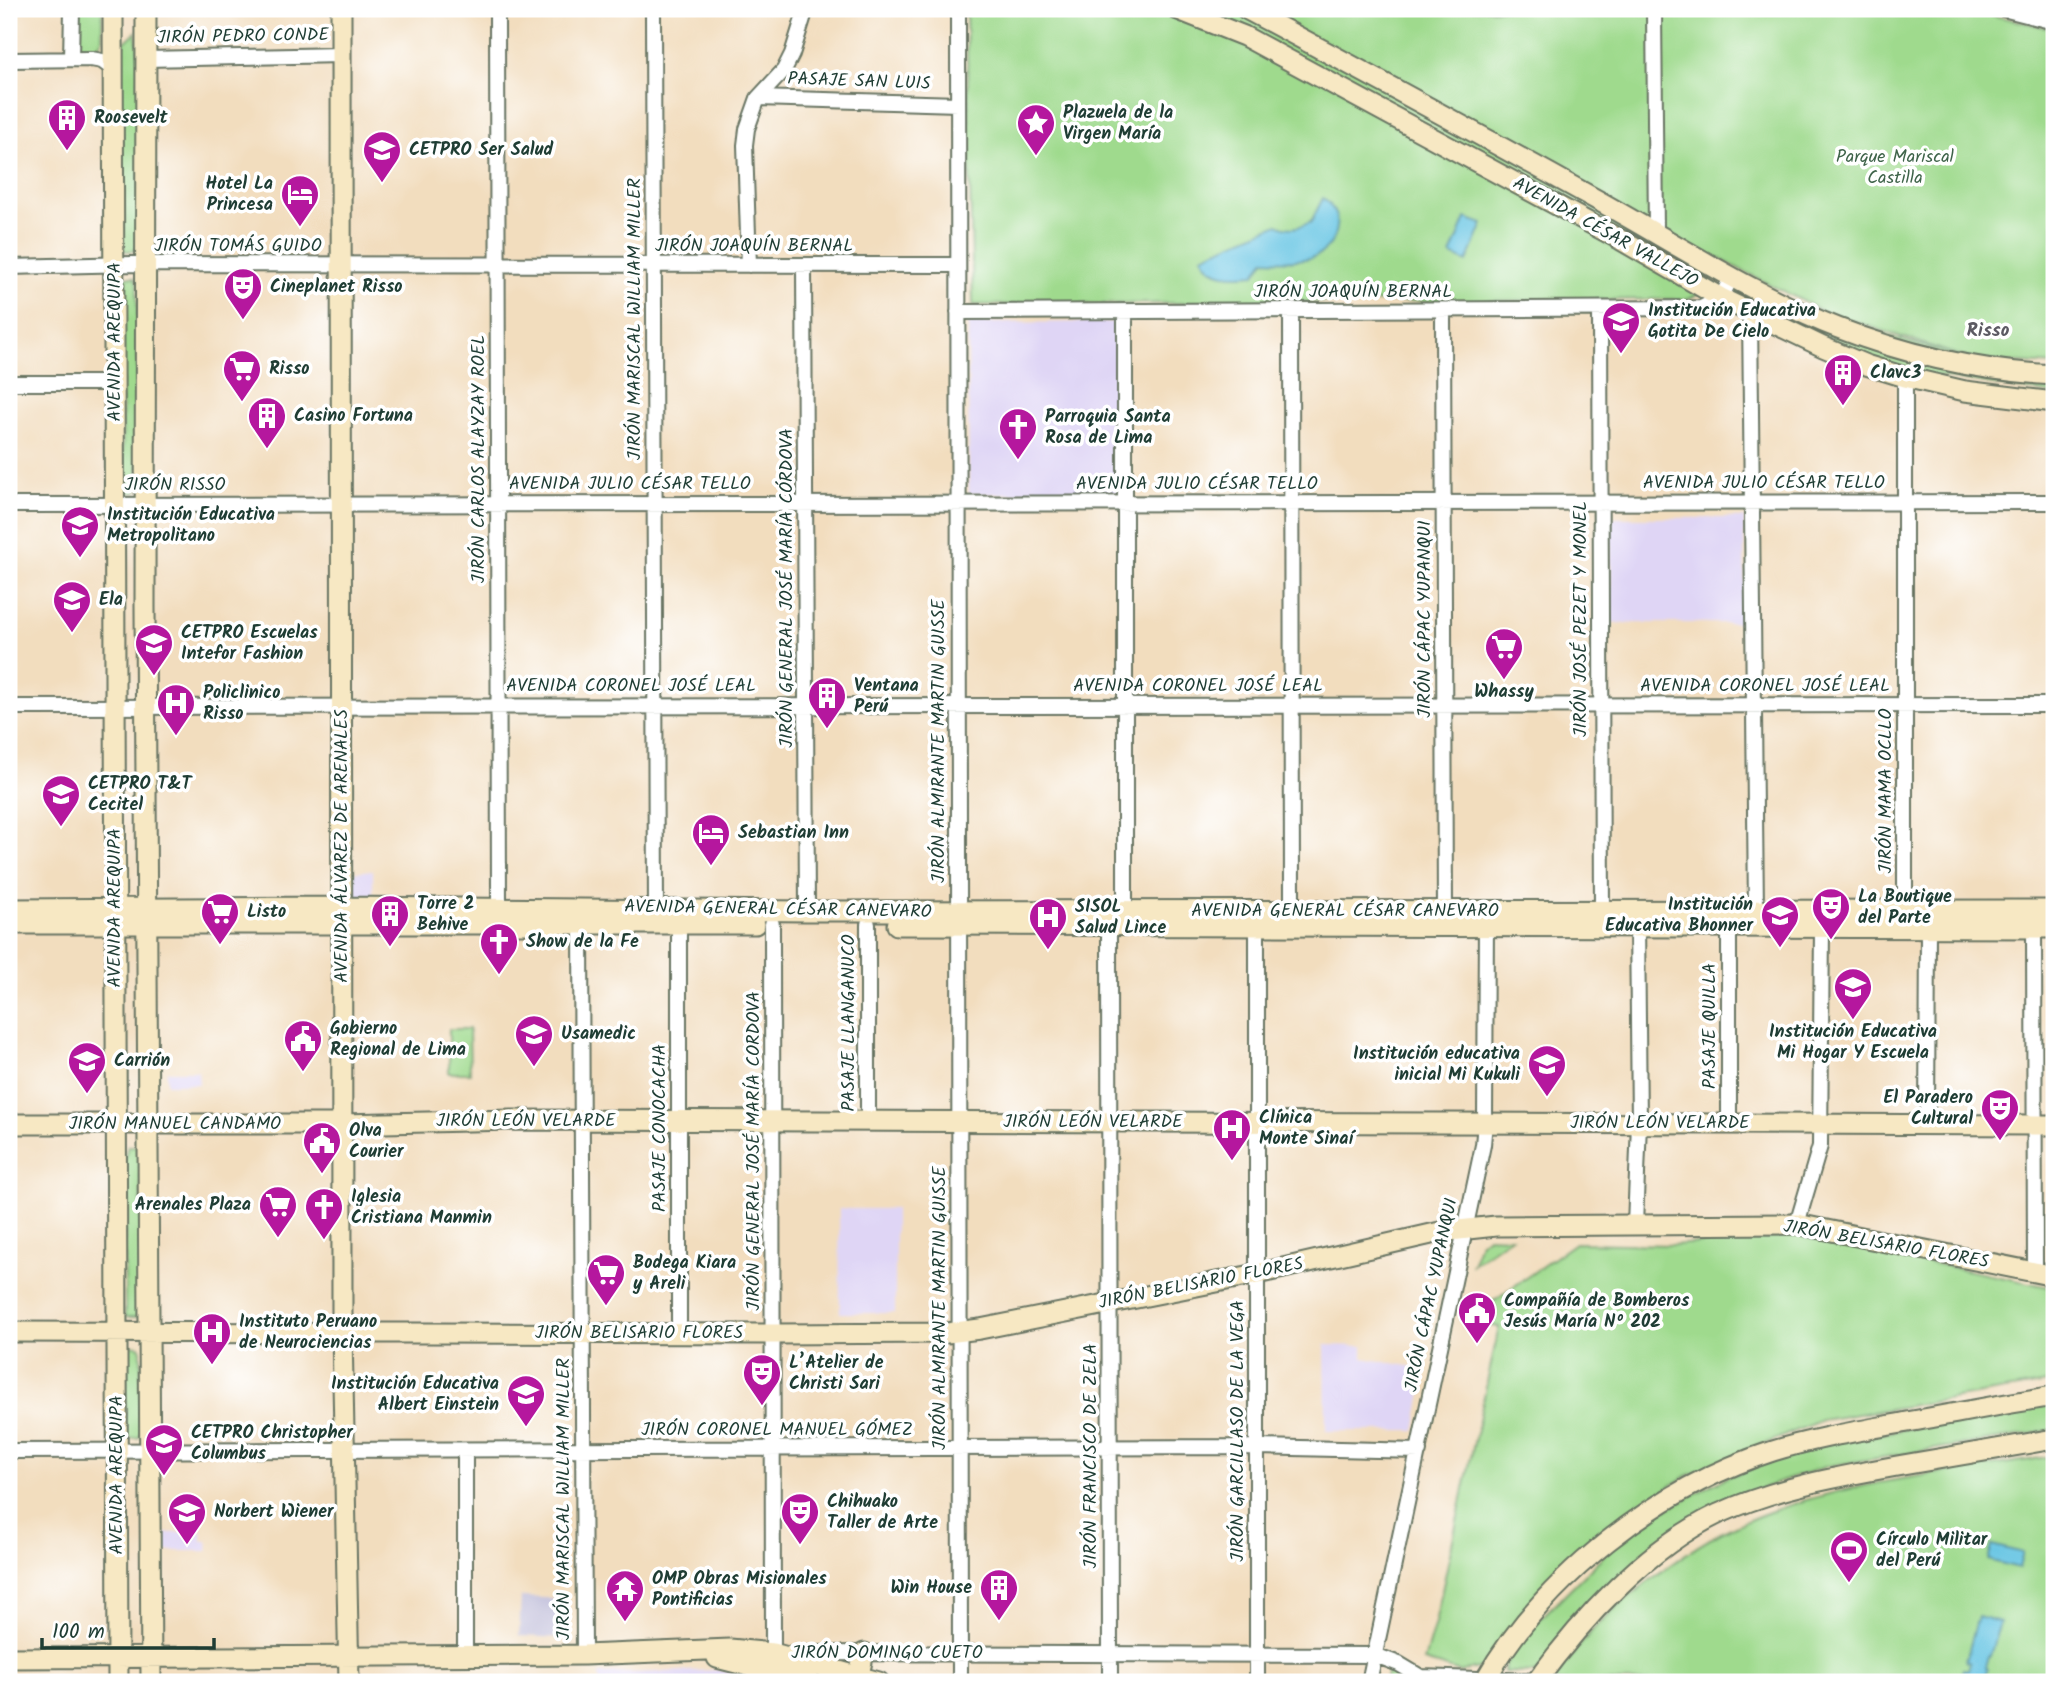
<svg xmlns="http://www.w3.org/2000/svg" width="2063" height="1691" font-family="Kalam,sans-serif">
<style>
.built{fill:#dfd5f5}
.industrial{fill:#c3c1db}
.green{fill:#9fda8d;stroke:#5f8c60;stroke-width:2}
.water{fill:#65c4e3;stroke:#42808c;stroke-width:2}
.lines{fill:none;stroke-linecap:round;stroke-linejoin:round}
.street-casing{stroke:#697564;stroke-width:18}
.secondary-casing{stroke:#697564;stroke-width:23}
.street{stroke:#fff;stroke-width:14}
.secondary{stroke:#f7e8c3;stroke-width:19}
.labels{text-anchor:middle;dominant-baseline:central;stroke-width:7;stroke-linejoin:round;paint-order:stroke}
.street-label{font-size:18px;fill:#1f3d34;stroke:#fff}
.poi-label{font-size:18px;font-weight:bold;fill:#1f3d34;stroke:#fff;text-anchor:start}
.park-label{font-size:18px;fill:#3f644a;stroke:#fff}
.neighbourhood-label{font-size:19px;font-weight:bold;fill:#5c5a63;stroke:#fff}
</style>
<rect width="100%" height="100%" fill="#fff"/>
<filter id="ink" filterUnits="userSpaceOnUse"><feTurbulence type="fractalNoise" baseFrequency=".0143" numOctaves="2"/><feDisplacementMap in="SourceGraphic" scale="14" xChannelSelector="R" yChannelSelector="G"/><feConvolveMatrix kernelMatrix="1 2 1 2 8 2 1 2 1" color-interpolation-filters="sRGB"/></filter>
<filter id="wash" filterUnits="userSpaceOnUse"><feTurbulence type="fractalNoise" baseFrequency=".00686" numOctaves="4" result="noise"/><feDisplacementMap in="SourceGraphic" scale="28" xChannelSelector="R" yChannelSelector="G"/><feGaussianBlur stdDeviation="1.57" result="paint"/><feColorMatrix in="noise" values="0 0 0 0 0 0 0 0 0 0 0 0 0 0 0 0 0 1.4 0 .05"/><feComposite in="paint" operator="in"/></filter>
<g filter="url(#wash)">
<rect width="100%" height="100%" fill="#f2ddbe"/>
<path class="built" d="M1117,322L1118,493L969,494L968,323Z
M1611,518H1744L1745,623H1611Z
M373,870V901H355L354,872Z
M167,1071H198L199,1084H167Z
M839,1209H895V1313H840Z
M1325,1345L1363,1346V1358L1426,1369L1415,1431H1326Z
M202,1532V1541H208V1551H166V1533Z
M719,1670L770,1682H600L599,1674Z"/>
<path class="industrial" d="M521,1597L567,1599L565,1638L519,1636Z"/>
<path class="green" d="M77,9H102V40L97,48L88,50L79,47L75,39Z
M966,9H1964L2054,29V365L1973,360L1822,311L1718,258L1700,293L1689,299L973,305Z
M136,32L139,60V244L134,251H125L120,244L119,47Z
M124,277H134L137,282L138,487L135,493H123L121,281Z
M1734,285L1767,302L2054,383V392L2051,394L1910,372L1836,348L1732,294Z
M449,1029H469L470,1073H449Z
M128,1146H138L141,1153V1317H125L124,1159Z
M1488,1236L1511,1237L1472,1264L1480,1243Z
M1799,1236L2054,1288V1382L1822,1420L1687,1476L1610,1524L1565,1565L1483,1667L1460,1672L1424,1661L1435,1623L1499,1327L1465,1321L1575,1243L1673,1245Z
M128,1345L139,1346L141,1350V1433L138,1438H126L125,1350Z
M2054,1404V1430L1828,1466L1730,1499L1642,1555L1536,1673L1504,1672L1505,1665L1533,1626L1606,1553L1660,1512L1727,1477L1829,1442Z
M2054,1456V1682H1553C1564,1668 1573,1653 1585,1639C1603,1617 1625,1599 1648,1582C1677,1559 1708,1537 1742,1523C1840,1480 1950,1473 2054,1456Z
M1389,1666L1414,1682H1385Z"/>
<path class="water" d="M1323,198C1333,206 1338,215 1336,227C1332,265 1292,261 1264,260L1255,274C1234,276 1211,278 1202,256L1278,224C1289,231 1300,227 1311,222Z
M1466,218L1483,224L1467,262L1451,255Z
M1992,1545L2023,1553L2019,1568L1988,1560Z
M1978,1616L2000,1622L1990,1656H1988L1985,1667L1987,1668L1984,1682H1960L1963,1669L1968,1670L1970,1663L1966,1661Z"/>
</g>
<g filter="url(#ink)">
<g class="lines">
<defs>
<path id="street" d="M497,9L499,908
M653,9L656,917
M958,9L960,1682
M1654,9L1656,232
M2003,9L2054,22
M71,59L72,9
M146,59L342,55
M9,60L91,59L102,61L113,69
M758,98L958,104
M749,265L745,145L747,129L758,98L784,70L792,54L806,9
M804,265L807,911
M9,267L132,264L958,265
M1600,310L1602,919
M1291,311L1292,912
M1443,311L1445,918
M1750,311L1756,911
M958,312L1701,308L1721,298L1732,276
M1905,377V910
M9,383H115
M9,505L2054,502
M9,707L2054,705
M581,923L584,1655
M679,923V1333
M772,924L773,1661
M1729,928V1124
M2034,928L2035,1272
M868,1121V924
M1927,1124L1928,928
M1797,1224L1820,1146L1822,928
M1635,1225L1639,1123L1637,919
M9,1451L1257,1447L1419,1451
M792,1653L1375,1655L1399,1664L1429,1682
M465,1655V1450
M1421,1677L1537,1681
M1110,1682L1109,926L1125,911V312
M1257,1682V927
M1369,1682L1483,1145L1485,1122L1486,919"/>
<path id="secondary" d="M113,9L118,1682
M146,9L145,607L151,1682
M341,9L342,1332L349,1682
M1176,9L1244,36L1621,240L1721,298L1823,347L1866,365L1905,377L1965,391L2054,402
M1246,9C1361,70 1476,133 1590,196C1672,241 1751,294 1838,328C1907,355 1980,371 2054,375
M9,909L342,907L807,911L2054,910
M9,924H755
M897,925L2054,928
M9,1124H342L512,1120L2054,1125
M9,1332L774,1334L947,1333L980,1329L1257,1274L1440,1232L1496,1226L1797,1224L2054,1276
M9,1658L584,1655L730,1649L773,1653L879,1682
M717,1658L811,1682
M862,1682L860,1670L864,1653
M1484,1682C1543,1578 1659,1487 1773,1451C1815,1438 1859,1431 1902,1423C1953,1414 2004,1404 2054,1396
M1536,1682C1582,1619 1647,1548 1718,1514C1775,1488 1836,1477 1897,1466C1950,1457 2002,1448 2054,1439"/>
</defs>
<use href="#street" class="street-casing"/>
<use href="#secondary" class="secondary-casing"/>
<use href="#street" class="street"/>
<use href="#secondary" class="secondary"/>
</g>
</g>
<defs>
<symbol id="building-pin" viewBox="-11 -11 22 30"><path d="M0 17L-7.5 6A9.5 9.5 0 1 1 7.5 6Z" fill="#b5179e" stroke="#fff"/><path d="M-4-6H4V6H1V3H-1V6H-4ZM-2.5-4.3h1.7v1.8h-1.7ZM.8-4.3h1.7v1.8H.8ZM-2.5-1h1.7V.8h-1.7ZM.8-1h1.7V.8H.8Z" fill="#fff"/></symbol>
<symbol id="sight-pin" viewBox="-11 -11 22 30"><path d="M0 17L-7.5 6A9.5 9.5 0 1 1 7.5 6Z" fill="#b5179e" stroke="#fff"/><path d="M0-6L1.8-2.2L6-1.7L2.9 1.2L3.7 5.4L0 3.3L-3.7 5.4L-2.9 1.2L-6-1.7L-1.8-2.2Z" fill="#fff"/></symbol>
<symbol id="university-pin" viewBox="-11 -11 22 30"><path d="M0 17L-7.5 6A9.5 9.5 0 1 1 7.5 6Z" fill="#b5179e" stroke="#fff"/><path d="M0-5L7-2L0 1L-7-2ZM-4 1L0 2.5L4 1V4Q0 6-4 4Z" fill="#fff"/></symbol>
<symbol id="hotel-pin" viewBox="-11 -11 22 30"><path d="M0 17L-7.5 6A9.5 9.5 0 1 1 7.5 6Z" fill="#b5179e" stroke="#fff"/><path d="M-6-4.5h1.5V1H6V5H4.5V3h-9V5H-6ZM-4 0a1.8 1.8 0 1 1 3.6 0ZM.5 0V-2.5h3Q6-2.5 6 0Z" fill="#fff"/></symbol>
<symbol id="theatre-pin" viewBox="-11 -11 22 30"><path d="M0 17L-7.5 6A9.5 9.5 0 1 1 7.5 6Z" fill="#b5179e" stroke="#fff"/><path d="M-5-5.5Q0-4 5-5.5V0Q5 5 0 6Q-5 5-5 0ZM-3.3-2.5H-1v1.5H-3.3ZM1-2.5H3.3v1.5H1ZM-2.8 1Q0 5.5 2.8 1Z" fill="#fff"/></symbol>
<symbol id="school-pin" viewBox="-11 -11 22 30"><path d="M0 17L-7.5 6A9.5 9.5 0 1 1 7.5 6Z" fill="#b5179e" stroke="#fff"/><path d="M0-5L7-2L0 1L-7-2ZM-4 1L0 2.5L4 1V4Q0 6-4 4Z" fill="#fff"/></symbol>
<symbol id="supermarket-pin" viewBox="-11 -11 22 30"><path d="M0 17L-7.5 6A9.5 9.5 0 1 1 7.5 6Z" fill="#b5179e" stroke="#fff"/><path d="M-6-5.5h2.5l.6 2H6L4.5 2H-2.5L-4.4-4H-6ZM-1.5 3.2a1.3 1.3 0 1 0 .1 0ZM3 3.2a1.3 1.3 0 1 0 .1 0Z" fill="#fff"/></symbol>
<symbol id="church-pin" viewBox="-11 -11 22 30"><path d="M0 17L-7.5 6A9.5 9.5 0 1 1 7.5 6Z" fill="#b5179e" stroke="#fff"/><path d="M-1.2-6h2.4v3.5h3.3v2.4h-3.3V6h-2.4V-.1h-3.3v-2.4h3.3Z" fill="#fff"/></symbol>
<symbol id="hospital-pin" viewBox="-11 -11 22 30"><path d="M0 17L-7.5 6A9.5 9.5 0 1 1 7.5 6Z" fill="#b5179e" stroke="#fff"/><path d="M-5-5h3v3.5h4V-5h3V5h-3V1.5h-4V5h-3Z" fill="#fff"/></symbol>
<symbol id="civic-pin" viewBox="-11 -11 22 30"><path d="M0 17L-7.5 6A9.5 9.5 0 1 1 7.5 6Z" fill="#b5179e" stroke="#fff"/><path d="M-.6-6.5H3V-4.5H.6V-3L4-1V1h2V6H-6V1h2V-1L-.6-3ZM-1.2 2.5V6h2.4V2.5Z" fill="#fff"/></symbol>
<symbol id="stadium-pin" viewBox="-11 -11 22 30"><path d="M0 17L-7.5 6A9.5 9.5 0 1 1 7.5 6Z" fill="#b5179e" stroke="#fff"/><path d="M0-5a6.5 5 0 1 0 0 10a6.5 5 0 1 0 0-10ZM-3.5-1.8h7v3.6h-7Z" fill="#fff"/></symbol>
<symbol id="temple-pin" viewBox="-11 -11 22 30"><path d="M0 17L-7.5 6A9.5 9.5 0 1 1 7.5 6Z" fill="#b5179e" stroke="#fff"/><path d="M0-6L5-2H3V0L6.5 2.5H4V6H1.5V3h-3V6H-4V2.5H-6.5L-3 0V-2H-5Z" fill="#fff"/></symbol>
</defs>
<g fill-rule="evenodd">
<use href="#building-pin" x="45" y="96" width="44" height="60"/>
<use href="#sight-pin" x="1014" y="101" width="44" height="60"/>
<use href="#university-pin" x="360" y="128" width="44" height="60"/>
<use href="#hotel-pin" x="278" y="172" width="44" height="60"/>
<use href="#theatre-pin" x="221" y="265" width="44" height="60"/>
<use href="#school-pin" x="1599" y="299" width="44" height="60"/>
<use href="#supermarket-pin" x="220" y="347" width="44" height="60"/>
<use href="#building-pin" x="1821" y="351" width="44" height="60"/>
<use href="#building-pin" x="245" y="394" width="44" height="60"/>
<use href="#church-pin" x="996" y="405" width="44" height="60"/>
<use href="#school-pin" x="58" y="503" width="44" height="60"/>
<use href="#school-pin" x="50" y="578" width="44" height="60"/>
<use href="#university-pin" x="132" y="621" width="44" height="60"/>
<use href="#supermarket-pin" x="1482" y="625" width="44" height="60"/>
<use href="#building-pin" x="805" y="674" width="44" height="60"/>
<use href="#hospital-pin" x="154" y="681" width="44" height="60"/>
<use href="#university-pin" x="39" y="772" width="44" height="60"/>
<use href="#hotel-pin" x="689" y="811" width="44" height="60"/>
<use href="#theatre-pin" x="1809" y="885" width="44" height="60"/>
<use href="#supermarket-pin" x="198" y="890" width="44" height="60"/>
<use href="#building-pin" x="368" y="892" width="44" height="60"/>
<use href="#school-pin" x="1758" y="893" width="44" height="60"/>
<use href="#hospital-pin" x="1026" y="895" width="44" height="60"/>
<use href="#church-pin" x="477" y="920" width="44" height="60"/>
<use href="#school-pin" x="1831" y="965" width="44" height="60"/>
<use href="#school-pin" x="512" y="1012" width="44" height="60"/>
<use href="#civic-pin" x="281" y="1017" width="44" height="60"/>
<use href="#university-pin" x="65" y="1039" width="44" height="60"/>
<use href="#school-pin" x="1525" y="1042" width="44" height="60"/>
<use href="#theatre-pin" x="1978" y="1086" width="44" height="60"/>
<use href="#hospital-pin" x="1210" y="1106" width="44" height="60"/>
<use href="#civic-pin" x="300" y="1119" width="44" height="60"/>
<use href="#supermarket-pin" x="256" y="1183" width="44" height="60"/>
<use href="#church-pin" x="302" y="1185" width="44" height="60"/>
<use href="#supermarket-pin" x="584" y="1251" width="44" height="60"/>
<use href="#civic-pin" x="1455" y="1289" width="44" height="60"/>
<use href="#hospital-pin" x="190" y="1310" width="44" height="60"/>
<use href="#theatre-pin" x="740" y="1351" width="44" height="60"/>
<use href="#school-pin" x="504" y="1372" width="44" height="60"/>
<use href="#university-pin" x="142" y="1421" width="44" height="60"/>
<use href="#university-pin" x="165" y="1490" width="44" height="60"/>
<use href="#theatre-pin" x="778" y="1490" width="44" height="60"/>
<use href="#stadium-pin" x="1827" y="1528" width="44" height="60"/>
<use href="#building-pin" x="977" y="1566" width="44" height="60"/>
<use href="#temple-pin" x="603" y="1567" width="44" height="60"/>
</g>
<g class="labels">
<g class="street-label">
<text transform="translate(243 37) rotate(-1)">JIRÓN PEDRO CONDE</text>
<text transform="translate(859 82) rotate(2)">PASAJE SAN LUIS</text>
<text transform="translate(1605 233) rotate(29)">AVENIDA CÉSAR VALLEJO</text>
<text x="238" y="246">JIRÓN TOMÁS GUIDO</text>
<text x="754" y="246">JIRÓN JOAQUÍN BERNAL</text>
<text x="1353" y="292">JIRÓN JOAQUÍN BERNAL</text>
<text transform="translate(635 319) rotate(-90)">JIRÓN MARISCAL WILLIAM MILLER</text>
<text transform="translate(115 342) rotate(-90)">AVENIDA AREQUIPA</text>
<text transform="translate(479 459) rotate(-90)">JIRÓN CARLOS ALAYZAY ROEL</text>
<text x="1764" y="483">AVENIDA JULIO CÉSAR TELLO</text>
<text x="630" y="484">AVENIDA JULIO CÉSAR TELLO</text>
<text x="1197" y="484">AVENIDA JULIO CÉSAR TELLO</text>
<text x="175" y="485">JIRÓN RISSO</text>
<text transform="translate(787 588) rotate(-90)">JIRÓN GENERAL JOSÉ MARÍA CÓRDOVA</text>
<text transform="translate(1425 619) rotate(-90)">JIRÓN CÁPAC YUPANQUI</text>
<text transform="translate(1581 619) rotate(-90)">JIRÓN JOSÉ PEZET Y MONEL</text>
<text x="631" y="686">AVENIDA CORONEL JOSÉ LEAL</text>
<text x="1198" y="686">AVENIDA CORONEL JOSÉ LEAL</text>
<text x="1765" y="686">AVENIDA CORONEL JOSÉ LEAL</text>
<text transform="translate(939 741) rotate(-90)">JIRÓN ALMIRANTE MARTIN GUISSE</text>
<text transform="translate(1886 791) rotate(-90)">JIRÓN MAMA OCLLO</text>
<text transform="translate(342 846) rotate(-90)">AVENIDA ÁLVAREZ DE ARENALES</text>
<text transform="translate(115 908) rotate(-90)">AVENIDA AREQUIPA</text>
<text transform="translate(778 910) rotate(1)">AVENIDA GENERAL CÉSAR CANEVARO</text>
<text x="1345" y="911">AVENIDA GENERAL CÉSAR CANEVARO</text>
<text transform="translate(849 1023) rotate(-90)">PASAJE LLANGANUCO</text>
<text transform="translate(1710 1026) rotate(-90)">PASAJE QUILLA</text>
<text x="526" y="1121">JIRÓN LEÓN VELARDE</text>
<text x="1093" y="1122">JIRÓN LEÓN VELARDE</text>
<text x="1660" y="1123">JIRÓN LEÓN VELARDE</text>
<text x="175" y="1124">JIRÓN MANUEL CANDAMO</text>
<text transform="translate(660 1128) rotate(-90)">PASAJE CONOCACHA</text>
<text transform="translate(754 1151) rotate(-90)">JIRÓN GENERAL JOSÉ MARÍA CORDOVA</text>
<text transform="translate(1886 1245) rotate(10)">JIRÓN BELISARIO FLORES</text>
<text transform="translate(1201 1284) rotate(-11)">JIRÓN BELISARIO FLORES</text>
<text transform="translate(1432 1295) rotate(-78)">JIRÓN CÁPAC YUPANQUI</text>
<text transform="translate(940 1308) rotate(-90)">JIRÓN ALMIRANTE MARTIN GUISSE</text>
<text x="639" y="1333">JIRÓN BELISARIO FLORES</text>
<text x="777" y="1430">JIRÓN CORONEL MANUEL GÓMEZ</text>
<text transform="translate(1238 1431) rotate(-90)">JIRÓN GARCILLASO DE LA VEGA</text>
<text transform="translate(1091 1456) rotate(-90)">JIRÓN FRANCISCO DE ZELA</text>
<text transform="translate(117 1475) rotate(-90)">AVENIDA AREQUIPA</text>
<text transform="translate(564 1499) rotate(-90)">JIRÓN MARISCAL WILLIAM MILLER</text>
<text x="887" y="1653">JIRÓN DOMINGO CUETO</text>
</g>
<g class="poi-label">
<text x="1063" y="113">Plazuela de la<tspan x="1063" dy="21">Virgen María</tspan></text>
<text x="94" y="118">Roosevelt</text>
<text x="409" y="150">CETPRO Ser Salud</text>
<text x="273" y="184" text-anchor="end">Hotel La<tspan x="273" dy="21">Princesa</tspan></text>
<text x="270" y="287">Cineplanet Risso</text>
<text x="1648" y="311">Institución Educativa<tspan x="1648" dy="21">Gotita De Cielo</tspan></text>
<text x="269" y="369">Risso</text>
<text x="1870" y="373">Clavc3</text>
<text x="294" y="416">Casino Fortuna</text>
<text x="1045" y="417">Parroquia Santa<tspan x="1045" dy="21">Rosa de Lima</tspan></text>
<text x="107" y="515">Institución Educativa<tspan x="107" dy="21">Metropolitano</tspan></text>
<text x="99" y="600">Ela</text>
<text x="181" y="633">CETPRO Escuelas<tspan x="181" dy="21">Intefor Fashion</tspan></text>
<text x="854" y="686">Ventana<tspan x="854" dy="21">Perú</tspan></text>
<text x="1504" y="692" text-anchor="middle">Whassy</text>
<text x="203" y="693">Policlinico<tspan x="203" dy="21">Risso</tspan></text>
<text x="88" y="784">CETPRO T&amp;T<tspan x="88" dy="21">Cecitel</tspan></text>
<text x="738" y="833">Sebastian Inn</text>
<text x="1858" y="897">La Boutique<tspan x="1858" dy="21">del Parte</tspan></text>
<text x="417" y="904">Torre 2<tspan x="417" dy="21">Behive</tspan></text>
<text x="1753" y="905" text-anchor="end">Institución<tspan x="1753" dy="21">Educativa Bhonner</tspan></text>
<text x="1075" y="907">SISOL<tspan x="1075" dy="21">Salud Lince</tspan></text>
<text x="247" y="912">Listo</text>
<text x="526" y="942">Show de la Fe</text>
<text x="330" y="1029">Gobierno<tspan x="330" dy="21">Regional de Lima</tspan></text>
<text x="1853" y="1032" text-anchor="middle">Institución Educativa<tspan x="1853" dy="21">Mi Hogar Y Escuela</tspan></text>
<text x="561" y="1034">Usamedic</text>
<text x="1520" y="1054" text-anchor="end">Institución educativa<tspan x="1520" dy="21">inicial Mi Kukuli</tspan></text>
<text x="114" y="1061">Carrión</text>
<text x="1973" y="1098" text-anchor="end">El Paradero<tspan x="1973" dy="21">Cultural</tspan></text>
<text x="1259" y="1118">Clínica<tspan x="1259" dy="21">Monte Sinaí</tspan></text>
<text x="349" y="1131">Olva<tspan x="349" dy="21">Courier</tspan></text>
<text x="351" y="1197">Iglesia<tspan x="351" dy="21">Cristiana Manmin</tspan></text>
<text x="251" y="1205" text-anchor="end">Arenales Plaza</text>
<text x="633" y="1263">Bodega Kiara<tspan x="633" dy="21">y Areli</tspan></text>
<text x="1504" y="1301">Compañía de Bomberos<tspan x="1504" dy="21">Jesús María Nº 202</tspan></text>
<text x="239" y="1322">Instituto Peruano<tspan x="239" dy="21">de Neurociencias</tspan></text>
<text x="789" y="1363">L’Atelier de<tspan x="789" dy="21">Christi Sari</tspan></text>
<text x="499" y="1384" text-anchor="end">Institución Educativa<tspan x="499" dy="21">Albert Einstein</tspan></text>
<text x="191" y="1433">CETPRO Christopher<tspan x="191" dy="21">Columbus</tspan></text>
<text x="827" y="1502">Chihuako<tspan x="827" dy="21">Taller de Arte</tspan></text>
<text x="214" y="1512">Norbert Wiener</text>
<text x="1876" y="1540">Círculo Militar<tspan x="1876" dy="21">del Perú</tspan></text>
<text x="652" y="1579">OMP Obras Misionales<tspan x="652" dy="21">Pontificias</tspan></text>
<text x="972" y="1588" text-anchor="end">Win House</text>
</g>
<g class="park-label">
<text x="1895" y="157">Parque Mariscal<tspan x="1895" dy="21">Castilla</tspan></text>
</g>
<g class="neighbourhood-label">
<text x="1988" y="331">Risso</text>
</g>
</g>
<rect width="2063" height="1691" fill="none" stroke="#fff" stroke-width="35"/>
<path d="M42 1638v10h172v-10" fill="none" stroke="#1f3d34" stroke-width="3.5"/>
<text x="52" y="1638" font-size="21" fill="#1f3d34" stroke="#ffffff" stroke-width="5" paint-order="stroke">100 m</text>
</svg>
